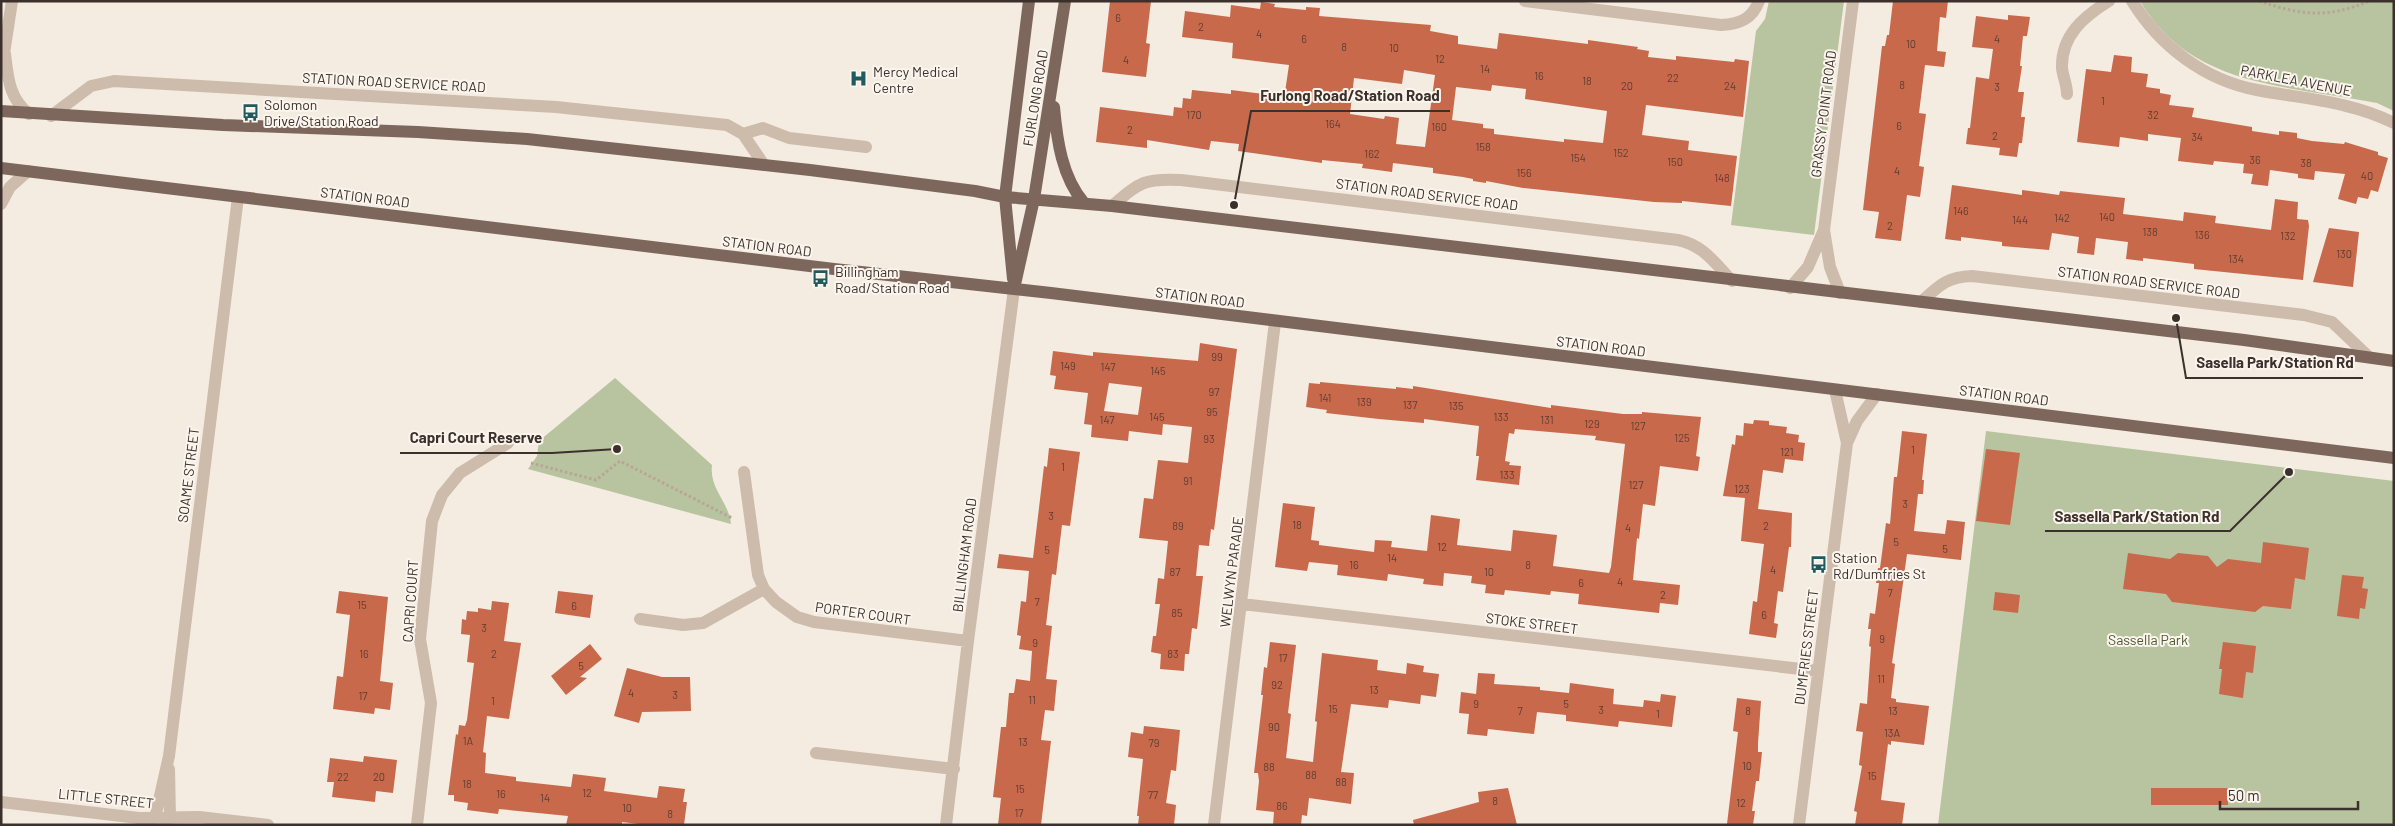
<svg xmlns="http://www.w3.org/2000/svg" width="2395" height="826" font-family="Barlow,sans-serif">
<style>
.green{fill:#b8c4a0}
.building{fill:#c8694b;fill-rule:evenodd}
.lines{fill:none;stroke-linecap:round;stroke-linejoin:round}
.path{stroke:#b9a596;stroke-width:3;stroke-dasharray:2.5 2.5;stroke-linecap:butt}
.minor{stroke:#cdbbac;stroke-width:12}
.major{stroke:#7d675c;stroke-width:12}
.labels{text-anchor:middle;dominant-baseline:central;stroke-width:4;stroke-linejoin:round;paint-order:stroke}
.number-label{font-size:11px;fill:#5e3e33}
.poi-label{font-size:14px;fill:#3b302b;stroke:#fbf5ee;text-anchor:start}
.street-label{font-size:14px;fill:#3b302b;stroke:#fbf5ee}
.park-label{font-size:14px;fill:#4a5a2e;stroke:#fbf5ee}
.leader{fill:none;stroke:#3b302b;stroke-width:2}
.callout-dot{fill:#3b302b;stroke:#fbf5ee;stroke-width:2}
.callout-label{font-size:15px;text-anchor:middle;font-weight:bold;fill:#3b302b;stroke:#fbf5ee;stroke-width:4;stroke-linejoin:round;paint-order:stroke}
</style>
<rect width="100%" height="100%" fill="#f4ebe1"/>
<path class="green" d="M1769,1H1844L1814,235L1731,225L1756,31L1765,19Z
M2140,1H2394V111L2377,103C2290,85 2192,89 2140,1Z
M615,378L712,465C709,489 729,502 731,524L528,469L537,456L539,441Z
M1986,431L2394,481V825H1938Z"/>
<path class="building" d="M1110,1H1151L1146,43L1150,44L1146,77L1102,72Z
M1893,1H1948L1946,18L1940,17L1937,51L1946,52L1944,67L1925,65L1919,113L1926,114L1919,166L1924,167L1920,197L1907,195L1901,241L1875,238L1879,212L1863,210L1882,46H1885L1887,35H1889Z
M1261,2L1275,4L1274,7L1306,10V7L1320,8L1319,16L1431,25L1430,31L1458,36V44L1497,49L1499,33L1588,44V40L1638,47L1637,49L1649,51L1648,57L1676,60V56L1734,62L1735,59L1749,61L1743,117L1646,105L1642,135L1689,141L1688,150L1737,156L1731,206L1682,201V203L1654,202L1523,188L1486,181V183L1473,181V179L1463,177L1433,173V168L1393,163L1392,172L1370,169L1362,168L1363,164L1322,160V163L1238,151L1239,144L1211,141L1209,150L1147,140V148L1096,142L1100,107L1173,116L1174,107L1182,108L1183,98L1191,99L1192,90L1231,94V90L1272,95V91L1285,92L1289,65L1232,58L1233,43L1182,37L1185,11L1230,17L1231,5L1260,9ZM1404,70L1435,75L1425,147L1396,144L1399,118L1385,116L1384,119L1350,114L1354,78L1402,84ZM1492,85L1526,89L1525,99L1607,111L1603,143L1564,139V142L1494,134V129L1483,128V124L1452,120L1456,87L1491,91Z
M2008,15L2030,17L2027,36H2023L2020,66H2022L2018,92H2024L2021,117H2025L2022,143H2019L2017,157L1999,155L2000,148L1966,144L1968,128H1970L1976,77L1989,79L1993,49L1972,47L1976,16L2008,20Z
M2114,55L2132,57L2131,72L2148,74L2146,87L2160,89V93L2171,95L2169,105L2194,108L2192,117L2252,127V131L2279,135V131L2297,133V138L2312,141L2344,144L2345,142L2378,152V155L2388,158L2378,192L2371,190L2368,199L2358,197L2356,204L2338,199L2345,174L2315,171L2314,180L2298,178V174L2270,170L2268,186L2251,184L2253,174L2243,173L2244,164L2214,161L2213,165L2178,161L2181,138L2148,134V141L2120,137L2119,147L2077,142L2086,69L2111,72Z
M1952,185L2022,195V190L2059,195L2060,191L2125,198L2123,214L2183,221L2184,212L2216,216L2215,223L2271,230L2275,199L2298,202L2297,219L2308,220L2309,226L2303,280L2194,269V264L2143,258V261L2126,259L2128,242L2096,238L2094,255L2077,253L2079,237L2052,233L2049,250L2002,246V242L1961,237V241L1945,239Z
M2329,228L2359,232L2353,287L2313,282Z
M1200,343L1237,349L1214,530L1211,529L1209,546L1199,545L1196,576H1203L1197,629L1192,628L1189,654H1185L1184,671L1160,669L1161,654L1151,652L1153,636H1156L1160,604H1155L1158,578L1164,579L1168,541L1139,538L1144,498L1153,499L1158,460L1188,463L1192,427L1163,424L1162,435L1129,431L1128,441L1091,437L1092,425L1084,424L1088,393L1054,389L1056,376L1050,375L1053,351L1093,356V352L1198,361ZM1109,383L1142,387L1138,415L1104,411Z
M1320,382L1396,389V387L1413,389V386L1551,408V405L1623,414H1642V412L1701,417L1696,456L1700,457L1698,471L1660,466L1655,506L1643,504L1639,539L1637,538L1633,580L1680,585L1678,605L1660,603L1659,613L1578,604L1579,594L1551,591L1550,595L1505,590L1504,595L1485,593L1486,585L1471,583L1472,576L1444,573L1443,586L1423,584L1424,579L1388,574L1387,581L1337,575L1338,565L1309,562L1307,571L1275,567L1283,503L1315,507L1311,540L1319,541V545L1374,552L1375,540L1392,541L1391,547L1427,551L1431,515L1460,519L1457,545L1511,551L1513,530L1557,535L1553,566L1609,573L1611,567L1625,444L1595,440L1596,436L1515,429L1514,434L1509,433L1505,461L1510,462L1509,465L1521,466L1519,485L1476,480L1479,456H1476L1479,426L1424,419V423L1379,419L1326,413L1327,410L1306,407L1309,383L1320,384Z
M1754,420L1769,421V425L1787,427L1786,433L1799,435L1798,442L1805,443L1803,461L1785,459L1783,473L1763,470L1758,509L1792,513L1791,547H1789L1783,592L1778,591L1774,623L1778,624L1776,638L1749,634L1753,601L1757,602L1764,544L1741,541L1745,498L1723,496L1732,444L1735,445L1736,435L1743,436L1744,423L1753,424Z
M1902,431L1927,434L1922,480H1924L1923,494H1918L1914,531L1945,534L1947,520L1965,522L1961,560L1907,554L1892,663L1895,664L1891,698L1896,699V702L1929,706L1924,745L1891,741V745L1888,744L1881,800L1905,803L1902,825H1855L1857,812L1854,811L1862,766L1859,765L1863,732L1856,731L1860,703L1867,704L1871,647L1869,646L1871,629H1868L1870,613L1875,614L1879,583H1876L1878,568H1880L1886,523L1890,524L1894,477H1897Z
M1049,448L1080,452L1070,526L1062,525L1056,575L1052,574L1046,625L1052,626L1046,679L1057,680L1054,711L1045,710L1041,740L1051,741L1041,825H998L1001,798L993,797L1001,727H1006L1009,693H1014L1016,679L1030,681L1032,651L1019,649L1021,636L1017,635L1021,601L1026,602L1029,571L997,568L999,554L1033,558L1044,466L1047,467Z
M1986,449L2020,453L2010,525L1976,521Z
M2263,542L2309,548L2305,580L2295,578L2291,609L2263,606L2255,612L2172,602L2166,594L2123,589L2128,553L2170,559L2178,553L2208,556L2217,567L2228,559L2261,563Z
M2342,575L2364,577L2362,588L2368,589L2365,609L2360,608L2359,619L2337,616Z
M339,591L388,597L380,681L393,683L390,710L375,708L374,714L333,709L337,676L343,677L350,615L336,613Z
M558,591L593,595L590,618L555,613Z
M1995,592L2020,595L2018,613L1993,610Z
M492,601L509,603L504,641L521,643L509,719L487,716L483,752L486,753L485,773L516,777V781L571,787L573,774L606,778L604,791L657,798L659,786L685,789L683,802H687L684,825H646L622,822V825H566L568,816L499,809L498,814L467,810L468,803L454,801V795H448L456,734L458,735L459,725L465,726L467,720L474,663L467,662L470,635L461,634L462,619L466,620L467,611L478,612V608L491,610Z
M1270,642L1296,645L1288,713L1291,714L1286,758L1313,762L1317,722L1315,721L1322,653L1378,660L1377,670L1406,674L1407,663L1424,666L1423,672L1439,674L1436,697L1421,695L1420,704L1389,700L1388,708L1351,704L1341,772L1354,773L1351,804L1309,798L1307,816L1302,815L1301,825H1273L1274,812L1256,810L1259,781L1258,773H1254L1263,695H1261L1264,667L1267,668Z
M2223,642L2256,646L2253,673L2246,672L2243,698L2219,694L2222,669H2219Z
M590,644L602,659L580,677L587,678L566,695L551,676Z
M627,668L662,677H690L691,711L642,712L639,723L614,716Z
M1478,673L1495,674L1494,684L1540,687V690L1569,693L1570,683L1614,689L1613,704L1643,707L1644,700L1660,702L1661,694L1676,696L1672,727L1619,721L1618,727L1566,721V715L1537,712L1534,734L1488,729L1487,736L1467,734L1469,714L1459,713L1461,692L1476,694Z
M1737,698L1761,701L1758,743V752H1762L1759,781H1756L1752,811H1755L1753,825L1727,824L1738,732L1733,731Z
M1144,726L1180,730L1176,771L1171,770L1166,803L1176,805L1174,825H1138L1139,816H1137L1143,759L1128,757L1131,732L1143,734Z
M364,756L397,760L393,793L376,791L375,802L332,797L334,782H327L330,758L363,762Z
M1508,788L1517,825H1414L1413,820L1479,802L1478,792Z
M2151,788H2228V805H2151Z"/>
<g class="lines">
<path class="path" d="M2259,1C2301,15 2327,19 2369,1
M531,463L596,480L620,461L732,518"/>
<path class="minor" d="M1525,1L1721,25C1740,24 1752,19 1759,1
M2132,1C2160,46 2204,80 2257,90C2304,99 2350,101 2394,123
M5,54C8,78 9,98 29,114
M3,60L12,1
M2067,94C2067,85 2063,77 2062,68C2061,36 2083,17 2109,1
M51,116L91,86L114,81L556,107L727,125L743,134L764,165
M743,134L763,128L789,138L866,147
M1,204L10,187L28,171
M1112,206C1140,182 1144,178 1181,180L1678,240C1703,245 1715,263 1732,281
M1790,288L1808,267L1823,232
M1840,293L1830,267L1824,230L1853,1
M1921,302C1939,286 1946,277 1972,276L2304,315L2332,322L2369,357
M1835,390L1847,443
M744,472L758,575L764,589L776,602L797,617L814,622L968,641
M1242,604L1818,671
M640,619L683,625L703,623L764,589
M816,753L954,769
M169,769L170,818
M1,802L139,818L199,817L268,825
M155,818L169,756L238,197
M417,825L431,703L420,639L432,521L442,495L460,473L508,443
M946,825L968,641L1014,289
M1214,825L1275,322
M1799,825L1847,443L1857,421L1877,394"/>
<path class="major" d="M1054,107C1057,141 1062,177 1084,203
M1,111L223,125L418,132L527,139L810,170L975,191L1005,197L1112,206L2244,340L2394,361
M1,168L834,269L1051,293L2394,458
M1013,279L1005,197L1029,1
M1014,289L1034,199L1065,1"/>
</g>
<defs>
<symbol id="hospital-bare" viewBox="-9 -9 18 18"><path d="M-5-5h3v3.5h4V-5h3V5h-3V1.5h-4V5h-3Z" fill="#1f5a5e" stroke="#fbf5ee" stroke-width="2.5" paint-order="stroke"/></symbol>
<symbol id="bus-bare" viewBox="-9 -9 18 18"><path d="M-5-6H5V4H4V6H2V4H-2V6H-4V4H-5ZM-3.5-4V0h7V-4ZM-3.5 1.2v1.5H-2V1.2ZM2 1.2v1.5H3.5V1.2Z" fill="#1f5a5e" stroke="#fbf5ee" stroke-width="2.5" paint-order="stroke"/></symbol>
</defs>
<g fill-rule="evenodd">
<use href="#hospital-bare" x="846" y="66" width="25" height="25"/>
<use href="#bus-bare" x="238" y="100" width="25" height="25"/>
<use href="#bus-bare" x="808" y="266" width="25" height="25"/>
<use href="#bus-bare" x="1806" y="552" width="25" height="25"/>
</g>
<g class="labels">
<g class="number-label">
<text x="1118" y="17">6</text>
<text x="1201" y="26">2</text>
<text x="1259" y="33">4</text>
<text x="1304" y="38">6</text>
<text x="1997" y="38">4</text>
<text x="1911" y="43">10</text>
<text x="1344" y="46">8</text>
<text x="1394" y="47">10</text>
<text x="1440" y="58">12</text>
<text x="1126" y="59">4</text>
<text x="1485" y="68">14</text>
<text x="1539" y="75">16</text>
<text x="1673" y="77">22</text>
<text x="1587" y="80">18</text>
<text x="1902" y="84">8</text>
<text x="1627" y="85">20</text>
<text x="1730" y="85">24</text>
<text x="1997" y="86">3</text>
<text x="2103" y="100">1</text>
<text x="1194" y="114">170</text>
<text x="2153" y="114">32</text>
<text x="1333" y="123">164</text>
<text x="1899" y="125">6</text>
<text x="1439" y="126">160</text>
<text x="1130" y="129">2</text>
<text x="1995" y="135">2</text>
<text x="2197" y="136">34</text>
<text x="1483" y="146">158</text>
<text x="1621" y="152">152</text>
<text x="1372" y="153">162</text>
<text x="1578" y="157">154</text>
<text x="2255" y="159">36</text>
<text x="1675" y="161">150</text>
<text x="2306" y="162">38</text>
<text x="1897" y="170">4</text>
<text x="1524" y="172">156</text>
<text x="2367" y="175">40</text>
<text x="1722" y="177">148</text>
<text x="1961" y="210">146</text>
<text x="2107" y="216">140</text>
<text x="2062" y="217">142</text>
<text x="2020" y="219">144</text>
<text x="1890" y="225">2</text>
<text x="2150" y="231">138</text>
<text x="2202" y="234">136</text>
<text x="2288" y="235">132</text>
<text x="2344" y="253">130</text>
<text x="2236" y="258">134</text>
<text x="1217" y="356">99</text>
<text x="1068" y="365">149</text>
<text x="1108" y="366">147</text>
<text x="1158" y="370">145</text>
<text x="1214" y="391">97</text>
<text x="1325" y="397">141</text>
<text x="1364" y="401">139</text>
<text x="1410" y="404">137</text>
<text x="1456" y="405">135</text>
<text x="1212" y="411">95</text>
<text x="1157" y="416">145</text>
<text x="1501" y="416">133</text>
<text x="1107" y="419">147</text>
<text x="1547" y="419">131</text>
<text x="1592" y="423">129</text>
<text x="1638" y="425">127</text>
<text x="1682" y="437">125</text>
<text x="1209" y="438">93</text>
<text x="1913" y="449">1</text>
<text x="1787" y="451">121</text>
<text x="1063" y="466">1</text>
<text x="1507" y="474">133</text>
<text x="1188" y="480">91</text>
<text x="1636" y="484">127</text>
<text x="1742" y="488">123</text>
<text x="1905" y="503">3</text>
<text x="1051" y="515">3</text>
<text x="1297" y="524">18</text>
<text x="1178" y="525">89</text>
<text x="1766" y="525">2</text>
<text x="1628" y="527">4</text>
<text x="1896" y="541">5</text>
<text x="1442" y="546">12</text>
<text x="1945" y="548">5</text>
<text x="1047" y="549">5</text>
<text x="1392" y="557">14</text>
<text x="1354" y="564">16</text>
<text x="1528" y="564">8</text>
<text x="1773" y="569">4</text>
<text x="1175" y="571">87</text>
<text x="1489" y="571">10</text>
<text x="1620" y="581">4</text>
<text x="1581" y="582">6</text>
<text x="1890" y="592">7</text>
<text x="1663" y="594">2</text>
<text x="1037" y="601">7</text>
<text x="362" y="604">15</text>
<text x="574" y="605">6</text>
<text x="1177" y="612">85</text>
<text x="1764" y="614">6</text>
<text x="484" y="627">3</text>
<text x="1882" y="638">9</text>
<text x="1035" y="642">9</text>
<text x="364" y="653">16</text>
<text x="494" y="653">2</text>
<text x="1173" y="653">83</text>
<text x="1283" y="657">17</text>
<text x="581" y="665">5</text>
<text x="1881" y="678">11</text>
<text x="1277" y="684">92</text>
<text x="1374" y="689">13</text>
<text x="631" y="692">4</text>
<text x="675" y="694">3</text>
<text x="363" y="695">17</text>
<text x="1032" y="699">11</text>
<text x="493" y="700">1</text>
<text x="1476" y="703">9</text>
<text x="1566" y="703">5</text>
<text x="1333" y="708">15</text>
<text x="1601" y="709">3</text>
<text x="1520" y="710">7</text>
<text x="1748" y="710">8</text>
<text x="1893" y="710">13</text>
<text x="1658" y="713">1</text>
<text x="1274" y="726">90</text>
<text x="1892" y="732">13A</text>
<text x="468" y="740">1A</text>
<text x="1023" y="741">13</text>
<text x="1154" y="742">79</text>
<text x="1747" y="765">10</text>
<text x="1269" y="766">88</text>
<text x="1311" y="774">88</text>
<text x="1872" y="775">15</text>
<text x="343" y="776">22</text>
<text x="379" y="776">20</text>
<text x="1341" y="781">88</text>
<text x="467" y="783">18</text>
<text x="1020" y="788">15</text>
<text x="587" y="792">12</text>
<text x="501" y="793">16</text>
<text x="1153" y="794">77</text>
<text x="545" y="797">14</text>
<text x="1495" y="800">8</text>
<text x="1741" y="802">12</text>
<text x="1282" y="805">86</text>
<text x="627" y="807">10</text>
<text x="1019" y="812">17</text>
<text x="670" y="813">8</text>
</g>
<g class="poi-label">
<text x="873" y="71">Mercy Medical<tspan x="873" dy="16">Centre</tspan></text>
<text x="264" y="104">Solomon<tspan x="264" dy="16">Drive/Station Road</tspan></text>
<text x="835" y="271">Billingham<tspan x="835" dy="16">Road/Station Road</tspan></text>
<text x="1833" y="557">Station<tspan x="1833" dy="16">Rd/Dumfries St</tspan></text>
</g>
<g class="street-label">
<text transform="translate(2296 80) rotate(11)">PARKLEA AVENUE</text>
<text transform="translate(394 82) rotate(3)">STATION ROAD SERVICE ROAD</text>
<text transform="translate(1035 98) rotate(-81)">FURLONG ROAD</text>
<text transform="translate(1823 114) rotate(-83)">GRASSY POINT ROAD</text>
<text transform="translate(1427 194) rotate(7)">STATION ROAD SERVICE ROAD</text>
<text transform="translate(365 197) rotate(7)">STATION ROAD</text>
<text transform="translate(767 246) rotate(7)">STATION ROAD</text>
<text transform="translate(2149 282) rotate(7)">STATION ROAD SERVICE ROAD</text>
<text transform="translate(1200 297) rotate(7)">STATION ROAD</text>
<text transform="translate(1601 346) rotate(7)">STATION ROAD</text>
<text transform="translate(2004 395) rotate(7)">STATION ROAD</text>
<text transform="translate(188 475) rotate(-83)">SOAME STREET</text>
<text transform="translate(964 555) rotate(-83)">BILLINGHAM ROAD</text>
<text transform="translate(1231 572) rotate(-83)">WELWYN PARADE</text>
<text transform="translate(410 601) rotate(-86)">CAPRI COURT</text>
<text transform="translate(863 613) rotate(8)">PORTER COURT</text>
<text transform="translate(1532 623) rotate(7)">STOKE STREET</text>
<text transform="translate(1806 647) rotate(-83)">DUMFRIES STREET</text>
<text transform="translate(106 798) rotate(6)">LITTLE STREET</text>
</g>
<g class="park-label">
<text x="2148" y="639">Sassella Park</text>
</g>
</g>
<path class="leader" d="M1234 205L1251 111H1450M2176 318L2186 378H2363M617 449L552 453H400M2289 472L2230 531H2045"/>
<g class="callout-dot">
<circle cx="1234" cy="205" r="5"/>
<circle cx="2176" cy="318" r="5"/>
<circle cx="617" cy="449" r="5"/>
<circle cx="2289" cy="472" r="5"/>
</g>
<g class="callout-label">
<text x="1350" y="101">Furlong Road/Station Road</text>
<text x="2275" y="368">Sasella Park/Station Rd</text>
<text x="476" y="443">Capri Court Reserve</text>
<text x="2137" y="522">Sassella Park/Station Rd</text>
</g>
<rect width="2395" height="826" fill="none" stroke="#3b302b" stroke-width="5"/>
<path d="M2220 801v8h138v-8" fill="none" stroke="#3b302b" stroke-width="2.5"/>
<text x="2228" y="801" font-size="15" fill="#3b302b" stroke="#fbf5ee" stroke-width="4" paint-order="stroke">50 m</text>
</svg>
